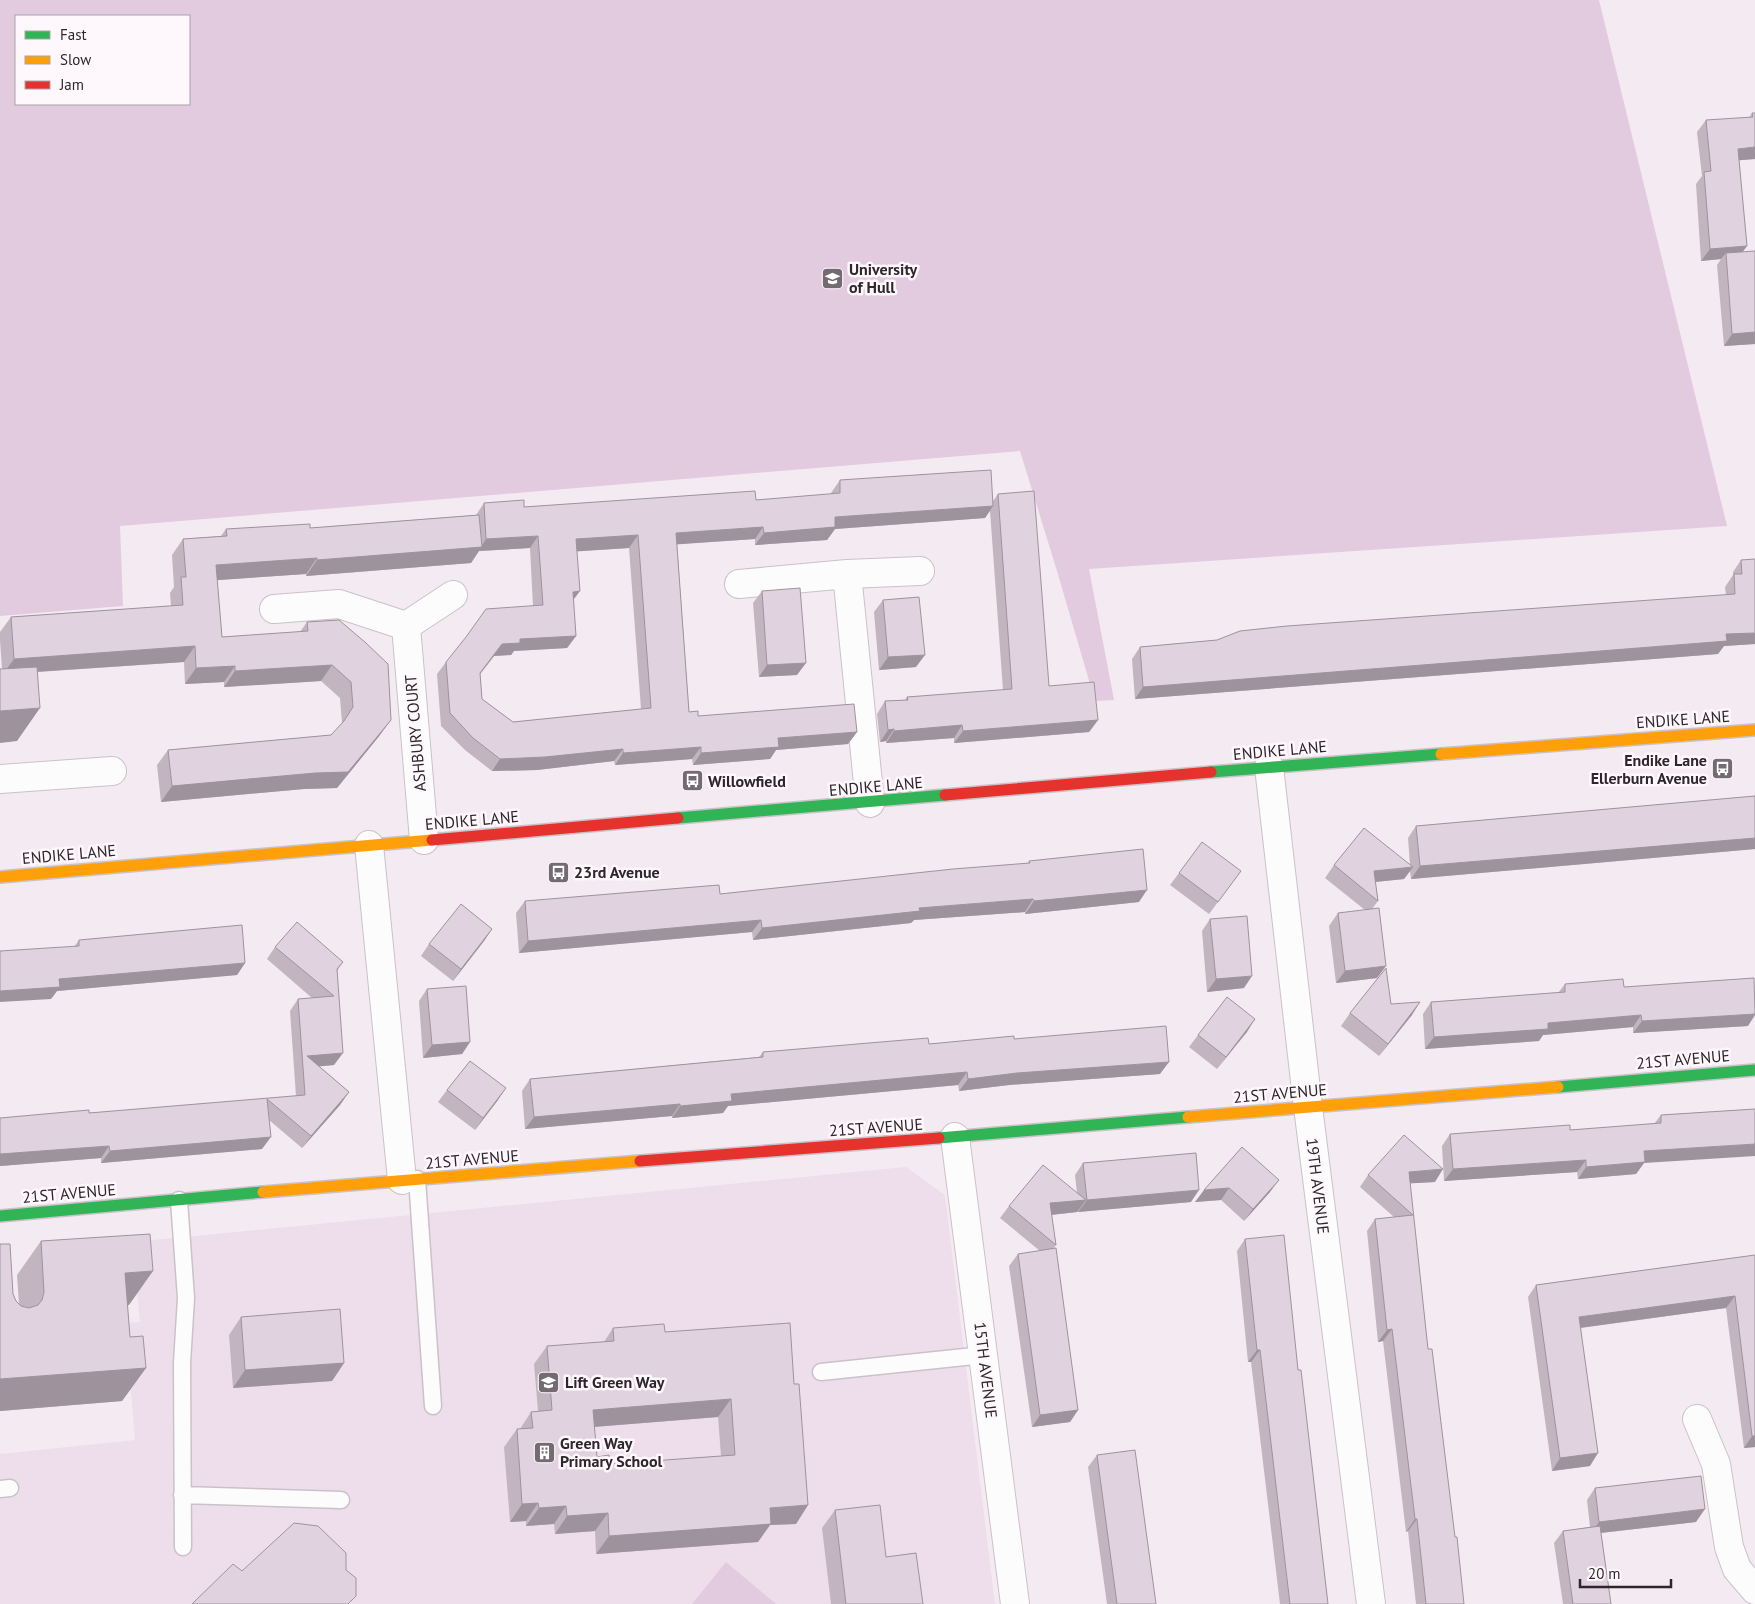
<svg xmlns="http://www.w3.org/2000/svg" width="1755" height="1604" font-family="'PT Sans',sans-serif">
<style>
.built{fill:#eedeec}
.green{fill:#e2cadf;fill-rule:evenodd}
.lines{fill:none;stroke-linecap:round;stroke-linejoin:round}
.lane-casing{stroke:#cac2c8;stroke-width:19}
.street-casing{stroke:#cac2c8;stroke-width:30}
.fast-casing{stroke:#cac2c8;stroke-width:14}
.slow-casing{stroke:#cac2c8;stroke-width:14}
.jam-casing{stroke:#cac2c8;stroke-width:14}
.lane{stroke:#fdfcfd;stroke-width:16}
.street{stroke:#fdfcfd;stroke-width:28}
.fast{stroke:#30b455;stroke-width:11}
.slow{stroke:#ff9f0a;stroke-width:11}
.jam{stroke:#e5322d;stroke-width:11}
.wall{fill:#c2b5c0;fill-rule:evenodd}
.shaded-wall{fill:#9e939c}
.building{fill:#e1d2df;stroke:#9e939c;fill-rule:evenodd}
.labels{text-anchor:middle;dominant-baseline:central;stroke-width:5;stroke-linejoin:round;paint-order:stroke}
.poi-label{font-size:16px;font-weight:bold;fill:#2d272c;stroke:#fef8fd;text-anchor:start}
.street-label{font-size:16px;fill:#2d272c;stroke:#fef8fd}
</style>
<rect width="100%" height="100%" fill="#f4eaf2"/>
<path class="built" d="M906,1167L945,1195L995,1604H0V1454L135,1440L125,1323L140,1322L132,1242Z"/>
<path class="green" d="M0,0H1599L1727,526L1089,569L1114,700L1095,701L1057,571L1020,451L120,526L123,606L0,616ZM16,16H189V104H16Z
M726,1562L776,1604H692Z"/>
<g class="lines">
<defs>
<path id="lane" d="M417,1179L433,1406
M179,1200L186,1298L182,1363L183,1547
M821,1372L984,1355
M0,1489L10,1488
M182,1495L341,1500"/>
<path id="street" d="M847,574L870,803
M739,584L847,574L920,571
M274,609L339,604L406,626L453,595
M406,626L424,840
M1269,767L1308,1107L1371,1604
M0,779L112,771
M369,845L402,1180
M955,1137L1015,1604
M1697,1419L1716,1464L1729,1547L1737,1569L1755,1590"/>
<path id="fast" d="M1211,772L1441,754
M678,818L945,795
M1558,1087L1755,1070
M939,1138L1188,1117
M0,1216L263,1192"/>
<path id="slow" d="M1441,754L1755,730
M0,877L432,840
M1188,1117L1558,1087
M263,1192L640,1161"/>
<path id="jam" d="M945,795L1211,772
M432,840L678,818
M640,1161L939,1138"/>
</defs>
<use href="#lane" class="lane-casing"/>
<use href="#street" class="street-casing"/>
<use href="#fast" class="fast-casing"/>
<use href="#slow" class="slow-casing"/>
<use href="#jam" class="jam-casing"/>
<use href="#lane" class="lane"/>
<use href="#street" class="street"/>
<use href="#fast" class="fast"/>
<use href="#slow" class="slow"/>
<use href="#jam" class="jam"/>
</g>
<path class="wall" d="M1752,113H1755V159L1739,160L1747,246L1742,252L1755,251V344L1724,346L1717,265L1721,259L1701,261L1696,184L1702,176L1697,132L1706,120L1749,118Z
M840,480L993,501L998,494L1049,686L1098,720L1089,732L954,743V738L886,743V741L880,742L877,714L885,701L905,700L907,697L1003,690L990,511L985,518L835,529L827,540L755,545V539L677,544L689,712L698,716L857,732L848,744L776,750L770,759L693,765L692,759L615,765L614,761L537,770L492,771L465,750L441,726L437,674L446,662L533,606L530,548L479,551L471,563L306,576V574L217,580L222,637L300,632L307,622L339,620L380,735L337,788L304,789L161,802L157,765L168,750L331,735L342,723L340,698L321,681L224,687V682L185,684L184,662L38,672L17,741L2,669L0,640V632L11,617L171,606L170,593L174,587L172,555L183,539L221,536L226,529L310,528L476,515L484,503L524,507L756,500L831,494V493ZM629,548L641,709L513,722L482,699L480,674L494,656L511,655L514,651L567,648L576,636L573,600L577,551Z
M1755,559V644L1724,646L1718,654L1135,699L1132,659L1140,647L1726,595L1725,587L1733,575V572L1741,560Z
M762,591L797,675L759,677L753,603Z
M883,600L916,667L879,670L874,612Z
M1755,796V849L1411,879L1410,871L1404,879L1375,882L1378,901L1372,909L1377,978L1336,983L1329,926L1338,913L1365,910L1325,878L1334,865H1410L1408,838L1416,826Z
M1029,861L1139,902L1025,914V912L914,920L911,923L753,940L752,932L519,953L516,913L525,901L720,894L1028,863Z
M1241,871L1209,914L1170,885L1179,873Z
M1210,919L1244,988L1207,992L1202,931Z
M492,929L484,941L453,981L421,956L429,944Z
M79,940L245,963L237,975L57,991L51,999L74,947Z
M275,947L343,962L337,971L334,1065L319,1066L349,1092L340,1105L302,1148L269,1120L262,1149L101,1163V1158L0,1166V1118L89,1113L296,1096L290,1011L298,999L312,998L267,959Z
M1565,984L1624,987L1748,1026L1633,1033V1027L1543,1035L1539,1041L1425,1049L1423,1014L1431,1002L1558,993Z
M427,989L470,1042L462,1054L423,1058L419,1001Z
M1391,1004L1412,1015L1379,1056L1341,1026L1350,1013Z
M1255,1019L1217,1069L1189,1047L1198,1035Z
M1014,1039L1160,1074L1009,1085L959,1091L958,1085L728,1106L723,1113L672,1118V1116L525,1129L522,1091L530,1079L759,1057L763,1052L929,1044Z
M447,1090L498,1100L475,1130L438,1102Z
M1755,1109L1644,1163L1636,1174L1578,1179L1577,1172L1444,1181L1442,1146L1450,1134L1570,1130L1654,1124L1661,1115Z
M1242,1147L1270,1192L1244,1221L1221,1200L1195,1202Z
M1083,1163L1191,1202L1078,1212V1211L1077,1212L1051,1215L1056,1245L1053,1249L1078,1410L1070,1422L1032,1427L1009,1266L1018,1254L1040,1251L1000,1218L1009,1206L1077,1193L1075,1175Z
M1368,1175L1435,1182L1410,1183L1428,1349L1464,1604H1416L1408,1531L1406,1532L1383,1341L1378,1342L1367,1231L1375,1219L1394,1217L1360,1187Z
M1245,1239L1298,1370L1328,1604H1280L1251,1362H1248L1237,1251Z
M41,1241L129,1305H127L130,1337L146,1368L122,1401L0,1411L13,1294L16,1301L19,1304L17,1275Z
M1755,1255V1447L1744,1448L1726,1308L1581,1328L1590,1466L1552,1471L1528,1297L1536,1285Z
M241,1317L344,1363L332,1381L233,1388L229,1335Z
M613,1328L665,1332L794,1384L808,1505L796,1524L770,1525L758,1542L596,1554L595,1531L555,1534L554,1524L526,1526V1521L510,1522L504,1447L517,1429H520L531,1412L538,1411L534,1364L547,1346L604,1342ZM718,1417L721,1456L610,1464L597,1457L594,1427Z
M1097,1455L1156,1604H1107L1088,1467Z
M1595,1488L1696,1522L1601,1533L1611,1604H1563L1554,1543L1563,1531L1590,1527L1587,1500Z
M835,1510L923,1604H831L822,1528Z"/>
<path class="shaded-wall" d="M1755,147V159L1730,161L1738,149Z
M1747,246L1738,258L1726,253L1721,259L1701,261L1710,249Z
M1755,332V344L1724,346L1732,334Z
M993,506L985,518L835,529L827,540L755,545L764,533L835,517Z
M763,527L755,539L668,545L676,533Z
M638,535L629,548L568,552L576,539Z
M538,536L530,548L479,551L471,563L306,576L317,560L481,547L486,539Z
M317,558L306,574L205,581L216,565Z
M580,591L571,603L573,592Z
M1755,633V644L1724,646L1718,654L1135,699L1143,687L1726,634Z
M576,636L567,648L514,651L511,655L494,656L472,685L502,644L520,639Z
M195,646L184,662L3,674L14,659Z
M925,655L916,667L879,670L888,657Z
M806,663L797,675L759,677L767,665Z
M332,665L321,681L224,687L235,671Z
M235,666L224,682L185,684L196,668Z
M40,708L17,741L0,743V711Z
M391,720L380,735L337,788L304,789L161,802L172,786Z
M1098,720L1089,732L954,743L963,731Z
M962,725L954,738L886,743L894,731Z
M894,729L886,741L880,742L888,730Z
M857,732L848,744L776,750L770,759L693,765L701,753L778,738Z
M701,747L692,759L615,765L623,753Z
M623,749L614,761L537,770L492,771L500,759Z
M1755,838V849L1411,879L1420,866Z
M1413,867L1404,879L1365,883L1374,871Z
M1147,890L1139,902L1025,914L1034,901Z
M1033,899L1025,912L914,920L911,923L753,940L762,928L919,908Z
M761,920L752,932L519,953L528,941Z
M492,929L484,941L453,981L461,969Z
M245,963L237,975L57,991L51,999L0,1002V991L59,979Z
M1386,966L1377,978L1336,983L1345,971Z
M1252,976L1244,988L1207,992L1216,979Z
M1420,1002L1412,1015L1379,1056L1388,1044Z
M1755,1014V1015L1748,1026L1633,1033L1642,1021Z
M1641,1015L1633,1027L1543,1035L1539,1041L1425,1049L1434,1037L1548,1023Z
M1255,1019L1247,1032L1217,1069L1226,1057Z
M470,1042L462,1054L423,1058L432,1045Z
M343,1053L334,1065L303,1068L307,1056Z
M1169,1062L1160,1074L1009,1085L959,1091L968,1079L1017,1073Z
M967,1072L958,1085L728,1106L723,1113L672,1118L680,1106L731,1094Z
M506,1088L498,1100L475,1130L483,1118Z
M349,1092L340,1105L302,1148L311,1136Z
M680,1104L672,1116L525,1129L534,1117Z
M271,1137L262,1149L101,1163L110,1151Z
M1755,1144V1156L1644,1163L1636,1174L1578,1179L1586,1167L1644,1151Z
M109,1146L101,1158L0,1166V1154Z
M1586,1160L1577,1172L1444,1181L1453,1169Z
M1443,1169L1435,1182L1400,1184L1409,1172Z
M1279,1180L1270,1192L1244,1221L1253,1209Z
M1229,1188L1221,1200L1195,1202L1204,1190Z
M1199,1190L1191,1202L1078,1212L1087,1200Z
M1086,1200L1077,1212L1041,1216L1050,1203Z
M153,1271L129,1305L101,1307L125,1273Z
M1735,1296L1726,1308L1571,1329L1579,1317Z
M1392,1329L1383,1341L1378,1342L1387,1330Z
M1257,1350H1260L1251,1362H1248Z
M344,1363L332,1381L233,1388L245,1370Z
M146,1368L122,1401L0,1411V1379Z
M731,1399L718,1417L580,1428L593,1410Z
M1078,1410L1070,1422L1032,1427L1040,1415Z
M1752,1436H1755V1447L1744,1448Z
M1598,1453L1590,1466L1552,1471L1560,1458Z
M538,1503L526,1521L510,1522L522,1504Z
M808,1505L796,1524L770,1525L758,1542L596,1554L609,1536L770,1508Z
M566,1506L554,1524L526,1526L539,1508Z
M1705,1509L1696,1522L1591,1534L1599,1522Z
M608,1513L595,1531L555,1534L567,1516Z
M1415,1519H1417L1408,1531L1406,1532Z"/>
<path class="building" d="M1752,113H1755V147L1738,149L1747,246L1710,249L1704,172L1711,171L1706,120L1753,117Z
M1755,251V332L1732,334L1726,253Z
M991,470L993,506L835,517V527L764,533L763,527L676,533L689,712L698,711V716L854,704L857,732L778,738L779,747L701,753V747L623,753V749L545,757L500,759L473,738L450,713L446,662L466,637L486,609L543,605L538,536L486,539L484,503L524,500V507L755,491L756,500L840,493V480ZM638,535L651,708L513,722L482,699L480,673L502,644L520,643V639L576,636L573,592L580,591L576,539Z
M1034,491L1049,686L1094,682L1098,720L963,731L962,725L894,731V729L888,730L885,701L908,700L907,697L1012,689L998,494Z
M479,515L482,547L317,560V558L216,565L222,637L308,631L307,622L339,620L366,643L388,664L391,720L348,772L315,773L172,786L168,750L331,735L344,721L353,707L351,682L332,665L235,671V666L196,668L195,646L14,659L11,617L183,605L181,577H186L183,539L227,536L226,529L310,524V528Z
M1755,559V633L1726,634L1727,641L1143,687L1140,647L1217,640L1240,631L1287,626L1735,594L1734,574H1742L1741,560Z
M800,588L806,663L767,665L762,591Z
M919,597L925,655L888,657L883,600Z
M37,667L40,708L0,711V669Z
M1755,796V838L1420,866L1416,826Z
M1364,828L1413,867L1374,871L1378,901L1334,865Z
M1202,842L1241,871L1218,902L1179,873Z
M1143,849L1147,890L1034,901L1033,899L919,908L920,911L762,928L761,920L528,941L525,901L719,885L720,894L953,869L1030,863L1029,861Z
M461,904L492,929L461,969L429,944Z
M1379,908L1386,966L1345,971L1338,913Z
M1247,916L1252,976L1216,979L1210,919Z
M297,922L343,962L337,969L343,1053L307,1056L349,1092L311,1136L267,1099L271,1137L110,1151L109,1146L0,1154V1118L89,1110V1113L305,1095L298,999L334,996L275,947Z
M242,925L245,963L59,979L60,987L0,991V951L79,946V940Z
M1386,968L1391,1004L1420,1002L1388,1044L1350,1013Z
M1754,978L1755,1014L1642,1021L1641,1015L1548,1023V1029L1434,1037L1431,1002L1565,992V984L1623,979L1624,987Z
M466,986L470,1042L432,1045L427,989Z
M1227,997L1255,1019L1226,1057L1198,1035Z
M1166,1026L1169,1062L1017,1073L968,1079L967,1072L731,1094L732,1101L680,1106V1104L534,1117L530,1079L763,1057V1052L928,1038L929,1044L1014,1036V1039Z
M470,1061L506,1088L483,1118L447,1090Z
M1755,1109V1144L1644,1151L1645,1162L1586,1167V1160L1453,1169L1450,1134L1570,1125V1130L1661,1123V1115Z
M1404,1135L1443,1169L1409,1172L1428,1349H1432L1455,1537H1457L1464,1604H1426L1417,1519H1415L1392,1329L1387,1330L1375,1219L1413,1215L1368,1175Z
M1242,1147L1279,1180L1253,1209L1229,1188L1204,1190Z
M1196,1153L1199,1190L1087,1200L1083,1163Z
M1043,1165L1086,1200L1050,1203L1056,1245L1009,1206Z
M150,1234L153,1271L125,1273L130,1337L143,1336L146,1368L0,1379V1244H10L13,1294L16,1301L21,1306L29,1308L38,1305L42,1300L44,1292L41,1241Z
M1284,1235L1298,1370H1301L1328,1604H1290L1260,1350H1257L1245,1239Z
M1056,1248L1078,1410L1040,1415L1018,1254Z
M1755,1255V1436H1752L1735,1296L1579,1317L1598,1453L1560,1458L1536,1285Z
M340,1309L344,1363L245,1370L241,1317Z
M790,1323L794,1384H799L808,1505L770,1508L771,1524L609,1536L608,1513L567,1516L566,1506L539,1508L538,1503L522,1504L517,1429L533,1428L531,1412L552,1410L547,1346L614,1341L613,1328L664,1324L665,1332ZM731,1399L735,1455L610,1464L609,1455L597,1457L593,1410Z
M1135,1450L1156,1604H1117L1097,1455Z
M1701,1476L1705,1509L1599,1522L1595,1488Z
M880,1505L886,1557L916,1553L923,1604H846L835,1510Z
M294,1523L318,1526L346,1553V1570L356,1578V1596L348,1604H192L233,1564L242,1571Z
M1600,1526L1611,1604H1573L1563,1531Z"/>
<defs>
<symbol id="university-square" viewBox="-11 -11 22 22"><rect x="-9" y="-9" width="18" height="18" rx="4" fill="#736b71" stroke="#fef8fd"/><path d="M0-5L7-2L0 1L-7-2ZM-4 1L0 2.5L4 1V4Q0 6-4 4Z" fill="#fff"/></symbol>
<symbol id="bus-square" viewBox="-11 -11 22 22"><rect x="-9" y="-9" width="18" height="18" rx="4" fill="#736b71" stroke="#fef8fd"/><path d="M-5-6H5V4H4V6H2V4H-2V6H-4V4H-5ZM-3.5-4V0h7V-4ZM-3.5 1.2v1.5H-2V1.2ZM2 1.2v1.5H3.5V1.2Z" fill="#fff"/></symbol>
<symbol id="school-square" viewBox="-11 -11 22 22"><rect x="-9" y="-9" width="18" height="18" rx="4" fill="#736b71" stroke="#fef8fd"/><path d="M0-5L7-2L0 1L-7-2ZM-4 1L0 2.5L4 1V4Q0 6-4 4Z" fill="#fff"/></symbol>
<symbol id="building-square" viewBox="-11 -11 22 22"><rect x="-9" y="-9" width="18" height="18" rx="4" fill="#736b71" stroke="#fef8fd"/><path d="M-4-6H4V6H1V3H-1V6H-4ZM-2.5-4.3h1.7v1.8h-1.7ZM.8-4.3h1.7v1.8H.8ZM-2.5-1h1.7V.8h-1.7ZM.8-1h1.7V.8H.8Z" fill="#fff"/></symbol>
</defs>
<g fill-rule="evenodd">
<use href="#university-square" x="820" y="266" width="25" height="25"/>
<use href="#bus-square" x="1710" y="756" width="25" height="25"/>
<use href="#bus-square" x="680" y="768" width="25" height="25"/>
<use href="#bus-square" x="546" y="860" width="25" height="25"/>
<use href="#school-square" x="536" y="1370" width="25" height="25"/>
<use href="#building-square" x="532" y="1440" width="25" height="25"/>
</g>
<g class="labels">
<g class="poi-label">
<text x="849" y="269">University<tspan x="849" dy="18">of Hull</tspan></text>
<text x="1707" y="760" text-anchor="end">Endike Lane<tspan x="1707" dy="18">Ellerburn Avenue</tspan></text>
<text x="708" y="781">Willowfield</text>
<text x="574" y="872">23rd Avenue</text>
<text x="565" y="1382">Lift Green Way</text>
<text x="560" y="1443">Green Way<tspan x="560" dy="18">Primary School</tspan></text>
</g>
<g class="street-label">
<text transform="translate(1683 719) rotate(-4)">ENDIKE LANE</text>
<text transform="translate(415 733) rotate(-95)">ASHBURY COURT</text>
<text transform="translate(1280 750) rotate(-5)">ENDIKE LANE</text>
<text transform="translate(876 786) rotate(-5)">ENDIKE LANE</text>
<text transform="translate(472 820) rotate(-5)">ENDIKE LANE</text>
<text transform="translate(69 854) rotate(-5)">ENDIKE LANE</text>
<text transform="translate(1683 1059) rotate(-5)">21ST AVENUE</text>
<text transform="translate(1280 1093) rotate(-5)">21ST AVENUE</text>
<text transform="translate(876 1127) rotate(-4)">21ST AVENUE</text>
<text transform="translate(472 1159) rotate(-5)">21ST AVENUE</text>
<text transform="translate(1318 1186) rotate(83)">19TH AVENUE</text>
<text transform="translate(69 1193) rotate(-5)">21ST AVENUE</text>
<text transform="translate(986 1370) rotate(83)">15TH AVENUE</text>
</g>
</g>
<rect x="15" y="15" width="175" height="90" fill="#fef8fd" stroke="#aaa4a9"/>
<rect x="25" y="31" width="25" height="8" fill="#30b455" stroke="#aaa4a9"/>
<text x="60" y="40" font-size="15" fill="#2d272c">Fast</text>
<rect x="25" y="56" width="25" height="8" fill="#ff9f0a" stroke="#aaa4a9"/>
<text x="60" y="65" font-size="15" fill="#2d272c">Slow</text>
<rect x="25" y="81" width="25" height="8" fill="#e5322d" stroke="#aaa4a9"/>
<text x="60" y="90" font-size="15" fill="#2d272c">Jam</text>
<path d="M1580 1579v8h91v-8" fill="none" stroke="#2d272c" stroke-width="2.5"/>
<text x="1588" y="1579" font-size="15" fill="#2d272c" stroke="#fef8fd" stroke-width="4" paint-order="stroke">20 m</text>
</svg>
